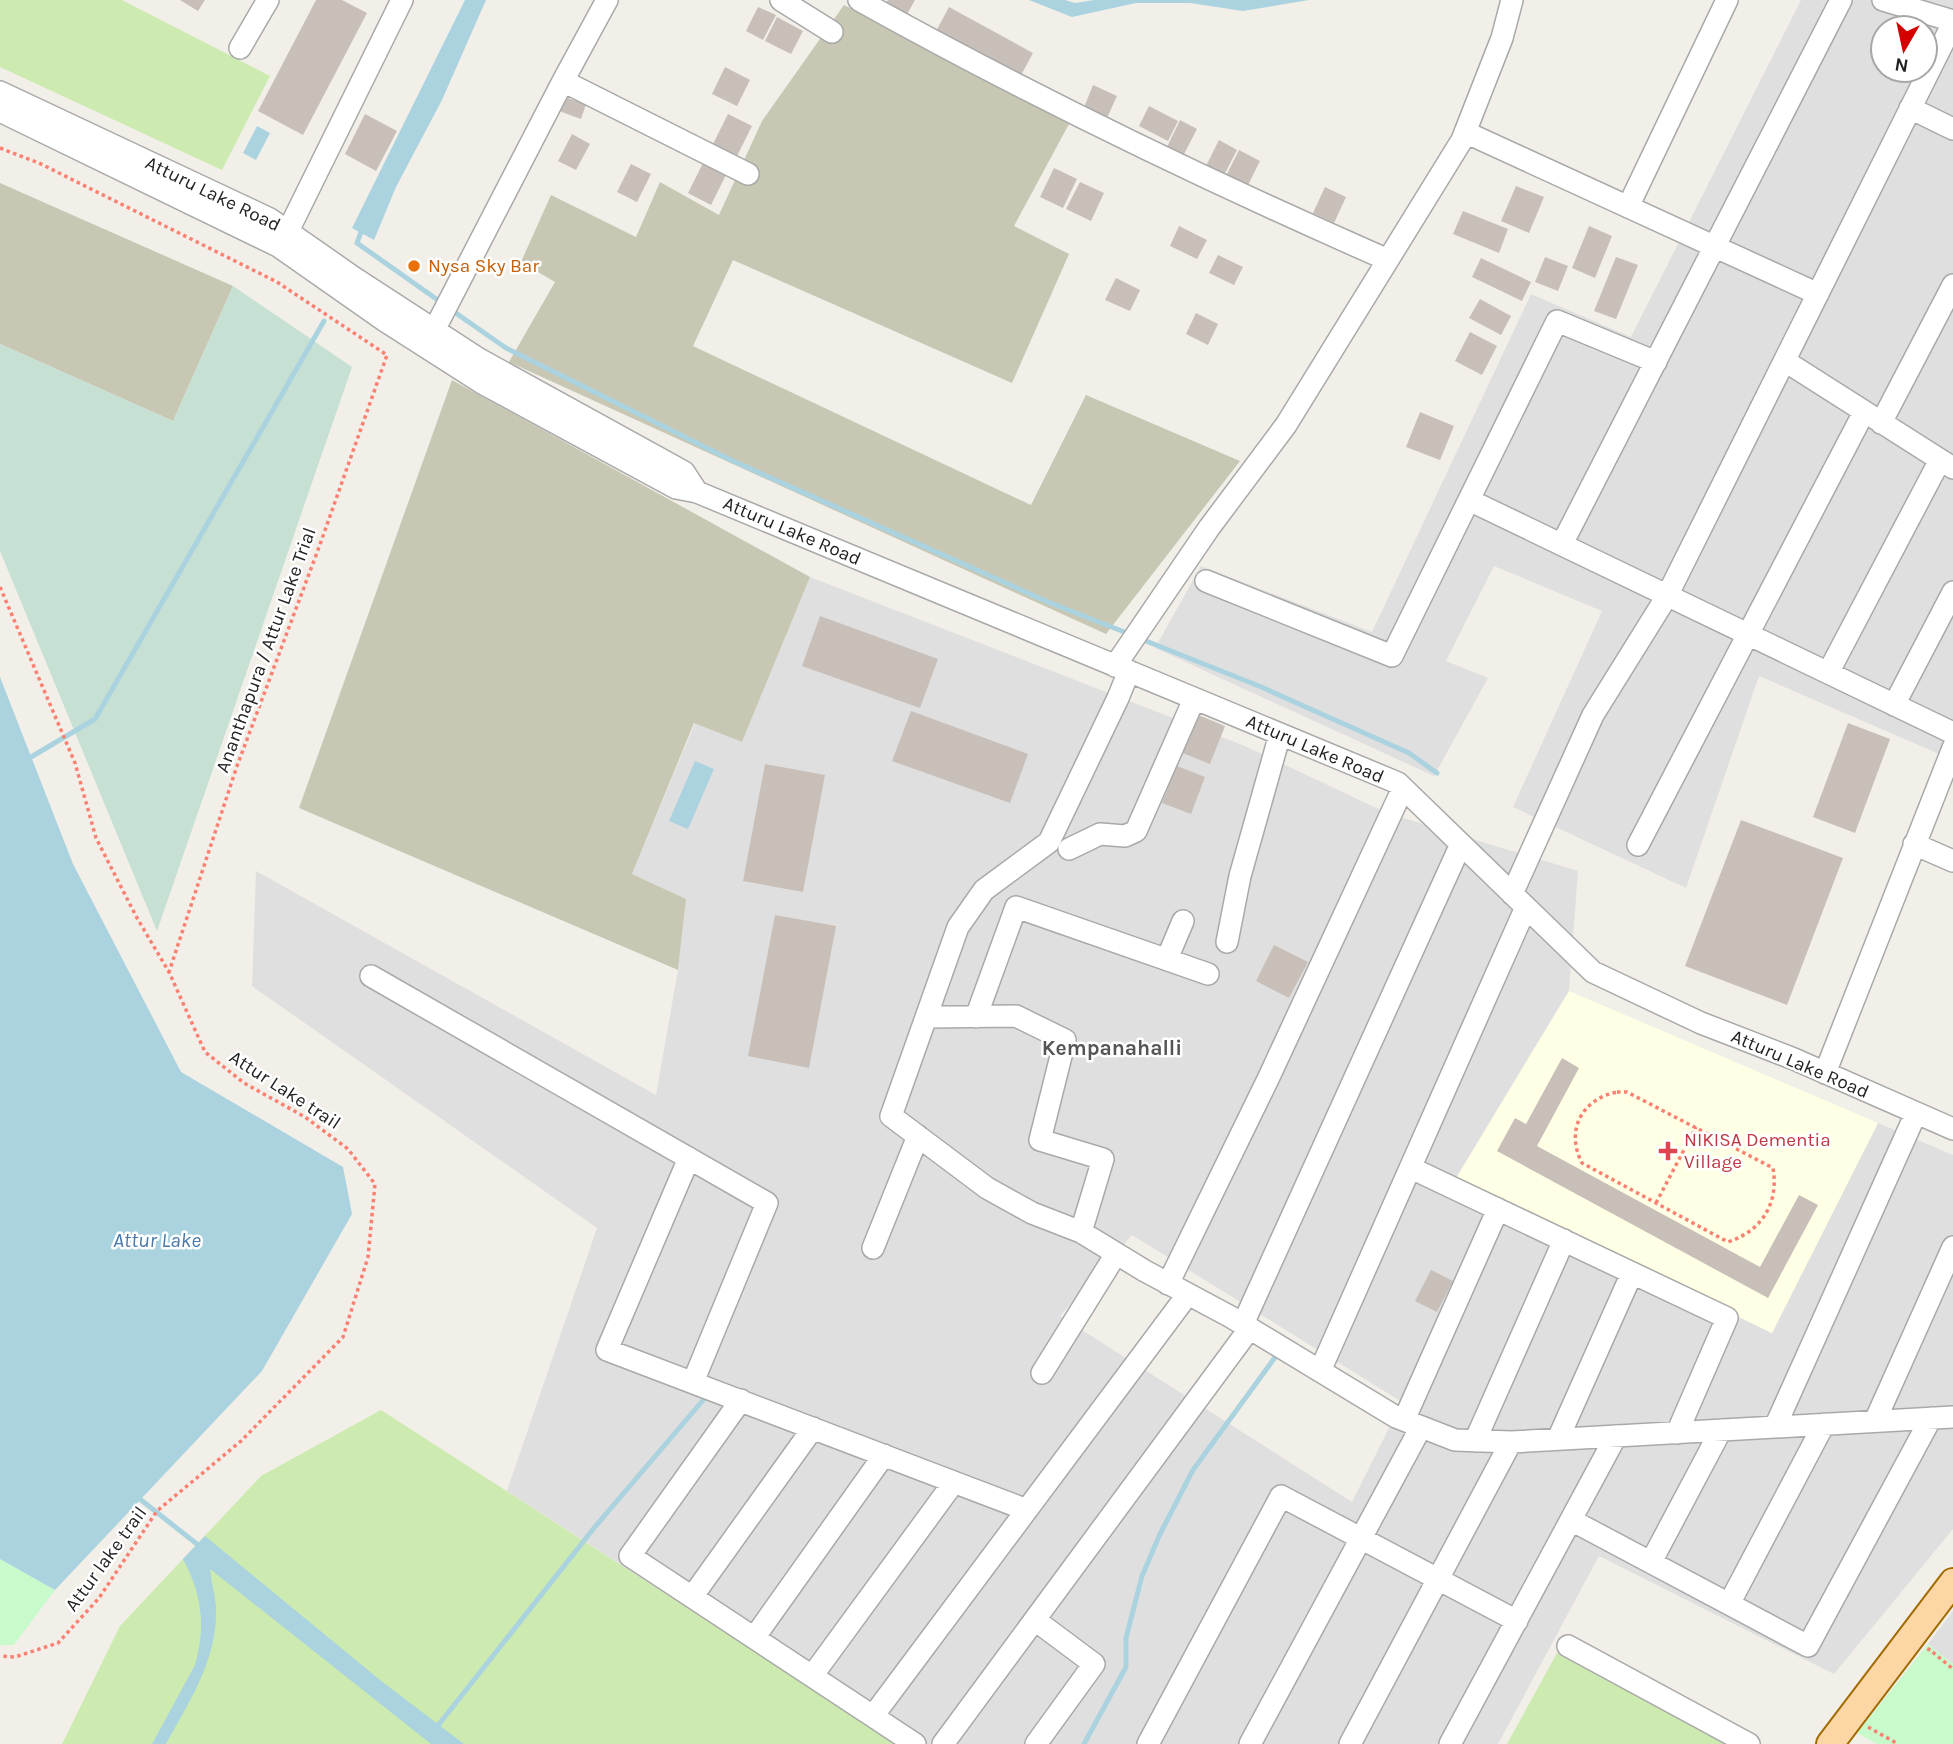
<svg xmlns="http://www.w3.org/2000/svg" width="1953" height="1744" font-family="Karla,sans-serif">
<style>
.residential{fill:#e0dfdf;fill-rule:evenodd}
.education{fill:#ffffe5}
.construction{fill:#c7c7b4}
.grass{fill:#cdebb0}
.wetland{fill:#c6e0d4}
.park{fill:#c8facc}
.water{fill:#aad3df}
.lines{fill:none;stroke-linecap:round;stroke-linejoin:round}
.stream{stroke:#aad3df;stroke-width:5}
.building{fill:#c7bfb8}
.minor-casing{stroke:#a9a9a9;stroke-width:24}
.major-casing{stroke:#a06b00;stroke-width:30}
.path{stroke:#fa8072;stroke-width:3.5;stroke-dasharray:3.5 3.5;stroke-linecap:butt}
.minor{stroke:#fff;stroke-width:21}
.major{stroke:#fcd6a4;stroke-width:26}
.food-dot{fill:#e8710a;stroke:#fff;stroke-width:2.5}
.health-dot{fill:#e0444e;stroke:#fff;stroke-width:2.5}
.labels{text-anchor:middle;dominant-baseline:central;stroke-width:5;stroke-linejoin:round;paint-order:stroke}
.street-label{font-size:19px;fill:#222;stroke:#fff}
.food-label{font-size:19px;fill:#c56008;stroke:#fff;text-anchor:start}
.health-label{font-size:19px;fill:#be3a42;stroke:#fff;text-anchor:start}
.neighbourhood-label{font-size:21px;font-weight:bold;fill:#555;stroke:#fff}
.water-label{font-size:21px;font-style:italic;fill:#4a7aab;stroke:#fff}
</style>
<rect width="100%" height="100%" fill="#f2efe9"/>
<path class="residential" d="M1801,0H1953V760L1759,676L1686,888L1513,807L1602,611L1494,566L1446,661L1488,678L1434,776L1155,648L1201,566L1372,632L1531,294L1631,337ZM1883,28H1925V70H1883Z
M810,577L1245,746L1387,813L1578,871L1569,991L1455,1180L1772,1333L1878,1123L1953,1155V1529L1834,1674L1599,1556L1498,1744H898L507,1491L597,1228L252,986L256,871L656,1095L678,970L686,899L632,874L695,723L742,742ZM1132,1235L1402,1402L1352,1502L1060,1316Z
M1953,1611V1664L1928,1644Z"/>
<path class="education" d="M1569,991L1878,1123L1772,1333L1455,1180Z"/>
<path class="construction" d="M844,5L1069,124L1014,226L1069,254L1012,383L733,260L693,346L1031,505L1086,395L1240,461L1106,634L509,362L555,282L521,262L551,195L636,237L660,182L719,215L762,121Z
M0,183L233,286L173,421L0,344Z
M452,380L810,577L742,742L694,723L632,874L686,899L678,970L299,808Z"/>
<path class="grass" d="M0,0H122L270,76L222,170L0,67Z
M381,1410L898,1744H62L120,1626L261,1476Z
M1557,1653L1727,1744H1507Z"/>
<path class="wetland" d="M233,286L352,367L157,931L0,551V344L173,421Z"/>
<path class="park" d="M0,1559L55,1590L14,1645H0Z
M1928,1644L1953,1664V1744H1877L1857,1733Z"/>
<path class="water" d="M465,0H486L442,100L396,187L374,240L352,228Z
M1029,0H1065L1075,3L1094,0H1309L1243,11L1190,3H1136L1072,17Z
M257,126L270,133L256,160L243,153Z
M0,677L73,864L181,1072L343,1167L352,1214L262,1371L55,1590L0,1559Z
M695,761L714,769L688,829L669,821Z
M205,1536L380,1680L464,1744H431L210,1569C211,1581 215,1594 216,1607C218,1659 190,1700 166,1744H152L195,1665C206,1627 202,1594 183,1559Z"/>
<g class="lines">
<path class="stream" d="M362,229L357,243L442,303
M450,309L506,348L731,460L1048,602L1132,635
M1141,639L1259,686L1409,753L1437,773
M26,760L95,719L324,321
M136,1496L202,1548
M436,1728L594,1528L704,1399
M1084,1744L1126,1667V1638L1142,1576L1160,1534L1193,1470L1276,1356"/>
</g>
<path class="building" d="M180,0H205L198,11Z
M316,0H342L367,13L303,135L258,111Z
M888,0H915L906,16L885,4Z
M758,7L776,15L763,40L746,31Z
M949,7L1033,53L1019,79L935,33Z
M777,17L803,31L791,54L765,41Z
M725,67L750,80L737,106L712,94Z
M1093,85L1117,96L1106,120L1083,110Z
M564,97L586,104L581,119L559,111Z
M1149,106L1178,121L1168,141L1139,126Z
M365,114L397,131L376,171L345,154Z
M728,114L752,126L736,158L712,146Z
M1180,120L1197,129L1183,156L1167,147Z
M572,134L590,144L576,170L558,161Z
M1219,140L1237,150L1223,177L1205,168Z
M1239,150L1260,161L1246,189L1225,178Z
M704,161L727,173L711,205L688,193Z
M631,164L651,174L637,202L617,192Z
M1054,168L1077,179L1063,208L1040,197Z
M1080,182L1104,193L1091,221L1066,209Z
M1516,186L1544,197L1529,233L1501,221Z
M1325,187L1346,197L1334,223L1313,213Z
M1463,211L1508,229L1499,253L1453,234Z
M1179,226L1207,240L1197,259L1170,246Z
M1589,226L1612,236L1595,278L1572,268Z
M1218,255L1243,267L1234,285L1209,273Z
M1545,257L1568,266L1558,291L1535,282Z
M1616,257L1638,265L1616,319L1594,311Z
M1481,258L1531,282L1522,301L1472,277Z
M1116,278L1140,290L1130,311L1105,300Z
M1480,299L1511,316L1501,335L1469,318Z
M1196,313L1218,324L1208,345L1186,334Z
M1470,332L1497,346L1482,375L1455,361Z
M1420,412L1454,426L1440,460L1406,447Z
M820,616L938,659L920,708L802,666Z
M911,711L1028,754L1010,803L892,761Z
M1196,714L1225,726L1210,764L1180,752Z
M1848,723L1890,739L1855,833L1813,817Z
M765,764L825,775L803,892L743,881Z
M1177,766L1205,777L1191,814L1162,803Z
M1741,820L1843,858L1787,1005L1685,966Z
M775,915L836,926L809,1068L748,1056Z
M1274,945L1308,962L1289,998L1256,981Z
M1562,1058L1579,1068L1537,1146L1760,1267L1799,1195L1818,1205L1768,1298L1497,1151L1515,1118L1526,1124Z
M1431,1270L1453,1281L1437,1312L1415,1301Z"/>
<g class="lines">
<defs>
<path id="minor" d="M781,0L832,32
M859,0C1031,96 1208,181 1388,260
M1883,0L1953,21
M240,48L268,0
M563,81L607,0
M0,92L270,219L353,277L479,359L684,472L697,492
M1910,108L1953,129
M0,111L278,246L385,321L482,383L676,488L697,492L1398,783L1593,972L1701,1023L1794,1059L1953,1129
M1465,132L1818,294
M1628,207L1727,0
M288,231L402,0
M429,340L563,81L748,174
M1785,361L1953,468
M1881,423L1953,285
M1469,500L1953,733
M1562,544L1841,0
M1206,581L1392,656L1557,321L1656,362
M1115,666L1209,528L1286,425L1462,140L1502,38L1512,0
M1129,671L1118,698L1049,842L984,890L958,927L891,1116L987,1188L1032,1213L1081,1232L1145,1271L1231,1317L1396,1417L1455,1440L1511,1442L1953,1417
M1828,673L1940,460
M1894,705L1953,592
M1914,844L1953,861
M1638,845L1864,412
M1069,849L1100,834L1125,836L1136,831L1191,706
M1512,894L1593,715L1667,596L1953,23
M1227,942L1240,876L1280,734
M1167,959L1183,921
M371,976L767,1203L693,1382
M926,1017L1016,1016L1065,1040L1040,1140L1103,1159L1081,1232
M976,1017L1016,907L1208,974
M1825,1073L1953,748
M689,1158L607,1350L1027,1510
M1411,1168L1727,1318L1677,1433
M873,1248L918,1136
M1168,1284L1269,1077L1403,788
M1243,1324L1461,844
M1320,1371L1526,907
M1042,1373L1116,1254
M741,1400L630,1556L915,1744
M1404,1420L1498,1209
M1875,1421L1953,1247
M1775,1427L1916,1113
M1558,1439L1632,1273
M1475,1441L1564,1240
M1571,1520L1808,1646L1931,1418
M1651,1562L1721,1430
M692,1597L813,1428
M1729,1604L1824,1424
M1035,1620L1094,1664L1036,1744
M754,1638L884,1455
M1568,1646L1749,1744
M812,1676L954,1482
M873,1716L1188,1294
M943,1744L1250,1328
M1148,1744L1281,1496L1517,1621
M1250,1744L1421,1427
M1350,1744L1511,1442
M1450,1744L1616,1436"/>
<path id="major" d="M1830,1744L1953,1582"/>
</defs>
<use href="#minor" class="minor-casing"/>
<use href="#major" class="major-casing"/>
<path class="path" d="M0,148L39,163L277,282L387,355L318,550L237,766L169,972
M0,587L75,763L96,838L137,918L169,972L205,1052L244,1083L305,1117L348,1149L375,1184L368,1257L343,1337L241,1441L157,1511L99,1598L58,1643L15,1657L0,1656
M1617,1092H1627L1773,1168C1779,1203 1762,1231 1728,1242L1582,1163C1565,1130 1582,1099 1617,1092Z
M1656,1203L1696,1127
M1928,1651L1929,1649L1953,1669
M1868,1727L1898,1744"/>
<use href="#minor" class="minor"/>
<use href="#major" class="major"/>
</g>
<circle class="food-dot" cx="414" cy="266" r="7"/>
<path class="health-dot" d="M1664.5 1140.5h7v7h7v7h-7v7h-7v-7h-7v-7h7z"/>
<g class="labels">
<g class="street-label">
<text transform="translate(213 194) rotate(26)">Atturu Lake Road</text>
<text transform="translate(792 531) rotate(23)">Atturu Lake Road</text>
<text transform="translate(266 650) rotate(-70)">Ananthapura / Attur Lake Trial</text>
<text transform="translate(1315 749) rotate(23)">Atturu Lake Road</text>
<text transform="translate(1800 1064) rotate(23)">Atturu Lake Road</text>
<text transform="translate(285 1090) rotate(33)">Attur Lake trail</text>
<text transform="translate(106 1559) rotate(-54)">Attur lake trail</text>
</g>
<g class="food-label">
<text x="428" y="266">Nysa Sky Bar</text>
</g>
<g class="health-label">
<text x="1684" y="1140">NIKISA Dementia<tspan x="1684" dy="22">Village</tspan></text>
</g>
<g class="neighbourhood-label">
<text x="1112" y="1048">Kempanahalli</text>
</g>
<g class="water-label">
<text x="157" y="1240">Attur Lake</text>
</g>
</g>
<g transform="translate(1904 49) rotate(189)"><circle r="33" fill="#ffffff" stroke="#a7a7a7" stroke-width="2"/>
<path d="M0-5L12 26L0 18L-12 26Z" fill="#d40000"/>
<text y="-10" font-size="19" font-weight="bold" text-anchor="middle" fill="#222222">N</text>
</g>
</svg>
